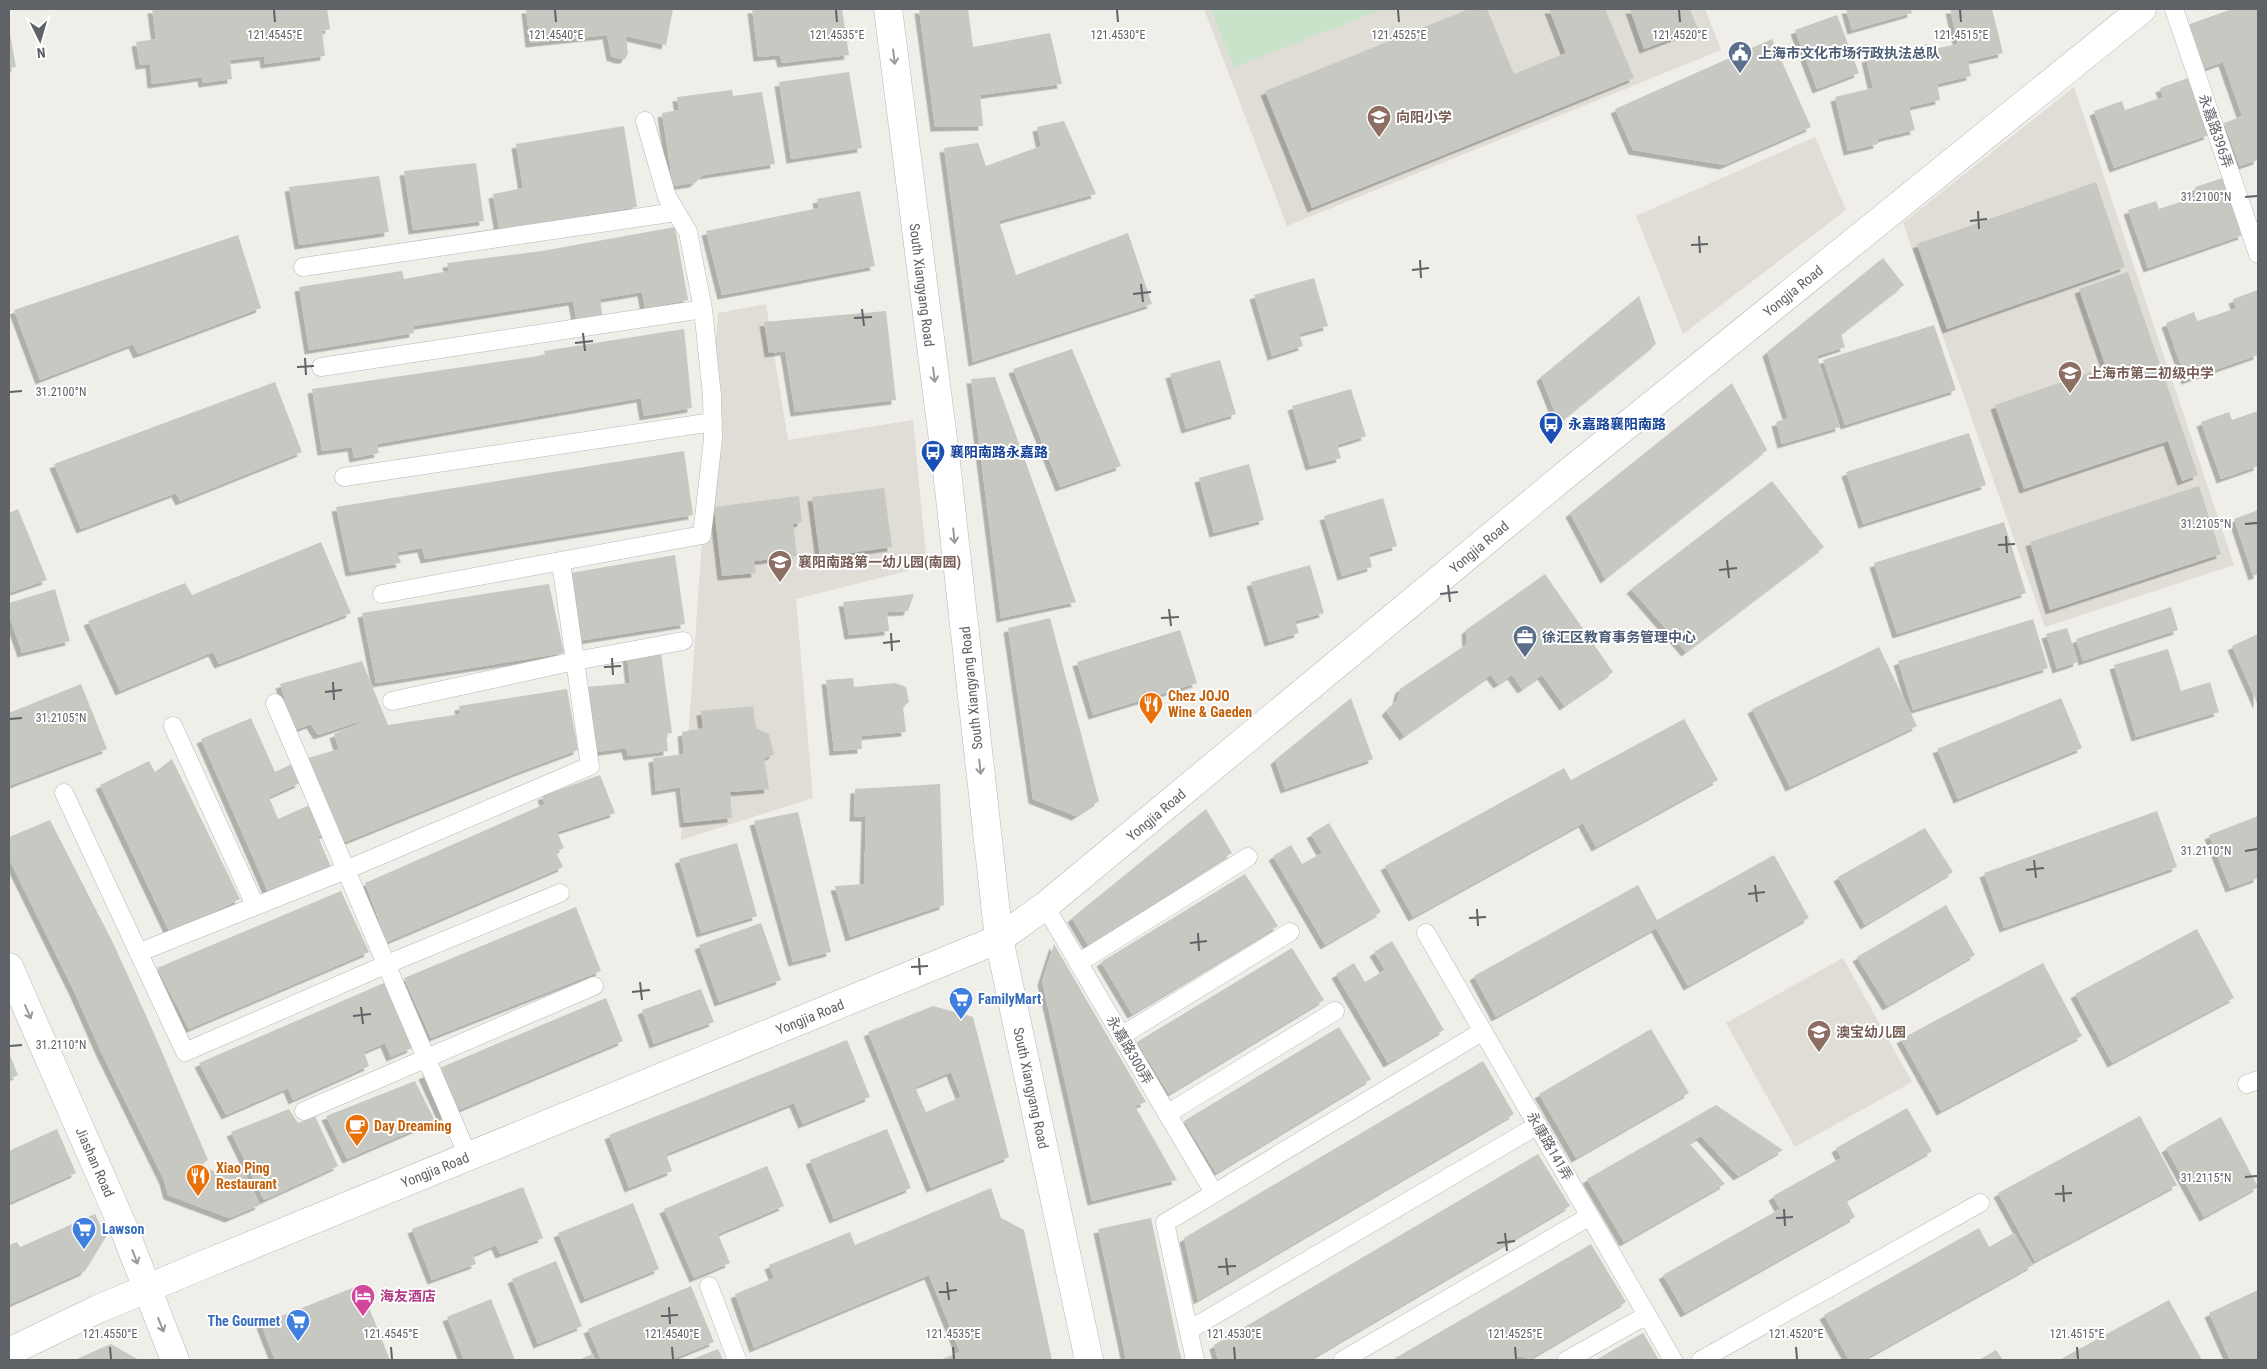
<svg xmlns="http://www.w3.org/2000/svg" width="2267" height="1369" font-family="'Roboto Condensed','Noto Sans SC',sans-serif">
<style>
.education{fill:#dfddd6}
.green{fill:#c8e3ca}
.building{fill:#c8c8c2;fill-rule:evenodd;filter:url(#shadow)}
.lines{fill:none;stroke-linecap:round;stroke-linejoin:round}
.lane-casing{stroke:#b5b7ba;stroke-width:19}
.street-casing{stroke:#b5b7ba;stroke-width:29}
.secondary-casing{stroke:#b4b6ba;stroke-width:29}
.lane{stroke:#fff;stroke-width:18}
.street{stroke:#fff;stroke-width:28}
.secondary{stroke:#fff;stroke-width:28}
.oneway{stroke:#97999c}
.ticks{fill:none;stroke:#5f6266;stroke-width:2}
.labels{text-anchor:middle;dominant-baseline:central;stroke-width:4;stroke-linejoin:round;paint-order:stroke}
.service-label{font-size:14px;font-weight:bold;fill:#4e5e75;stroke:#fff;text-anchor:start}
.education-label{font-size:14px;font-weight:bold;fill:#785e54;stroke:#fff;text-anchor:start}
.street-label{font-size:14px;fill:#5f6266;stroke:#fff}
.transit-label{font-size:14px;font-weight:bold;fill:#164399;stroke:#fff;text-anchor:start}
.food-label{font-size:14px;font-weight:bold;fill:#c56008;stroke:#fff;text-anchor:start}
.shop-label{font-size:14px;font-weight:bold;fill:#366cbe;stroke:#fff;text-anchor:start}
.hotel-label{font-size:14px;font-weight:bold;fill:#b23c85;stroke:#fff;text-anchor:start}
.ticks-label{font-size:12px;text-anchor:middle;fill:#5f6266;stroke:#fff;stroke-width:4;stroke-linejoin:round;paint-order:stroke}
</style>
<defs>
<filter id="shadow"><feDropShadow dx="-4.5" dy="4.5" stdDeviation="0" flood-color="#0004"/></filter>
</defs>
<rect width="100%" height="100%" fill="#efeee8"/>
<path class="education" d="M1204,9H1705L1721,50L1287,226Z
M2074,87L2234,565L2045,627L1903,223Z
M1815,137L1846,210L1683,334L1636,216Z
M766,304L788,440L913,420L927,566L796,599L813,798L681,840L718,313Z
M1843,958L1912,1082L1795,1147L1726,1023Z"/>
<path class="green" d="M1211,9H1383L1234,67Z"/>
<path class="building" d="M152,9H327L330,29L322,31L325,56L265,64L264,56L230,60L232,79L203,83L202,77L152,84L150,64L140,65L136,42L156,39Z
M526,9H673L666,45L626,36L628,54L625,59H619L611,56L607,35L530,43Z
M752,9H842L849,55L782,63L780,55L758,57Z
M919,9H968L973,47L1050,33L1062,84L980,95L983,126L935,127Z
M1469,9H1487L1514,74L1566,53L1549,9H1605L1634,78L1312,208L1265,91Z
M1630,9H1690L1698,29L1644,49Z
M1846,9H1911L1912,13L1852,30Z
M1950,9H1992L2003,53L1968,61L1971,76L1937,84L1940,100L1909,107L1915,130L1877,139L1878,144L1848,151L1835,97L1873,88L1866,58L1927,44L1929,50L1958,44Z
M2232,9H2258V160L2240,166L2224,123L2242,116L2223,62L2203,69L2187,25Z
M1837,15L1859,73L1817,89L1795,30Z
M9,29L16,67L9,68Z
M1772,39L1811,127L1724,165L1633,150L1615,109Z
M849,72L862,148L791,159L779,82Z
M2188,78L2209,135L2114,168L2094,111L2122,101L2125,110L2163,97L2160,88Z
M732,90L733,96L762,92L775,164L703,175L694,183L673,186L662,113L679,110L677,97Z
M1064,121L1096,194L999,221L1016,275L1128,233L1152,304L973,362L944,148L978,143L986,166L1041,146L1037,127Z
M624,126L637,207L499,229L493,194L523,188L516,144Z
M476,163L484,221L413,230L404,171Z
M379,176L389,232L299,245L289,187Z
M2223,178L2243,235L2148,268L2128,210L2156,201L2159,209L2198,196L2195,187Z
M2096,182L2125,267L1947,329L1917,244Z
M860,191L875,266L722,295L706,231L819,208L817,199Z
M675,227L688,300L645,308L642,292L600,299L603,319L577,324L573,301L413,326L414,333L309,350L299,287L402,271L404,279L449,271L447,263L542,251Z
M238,235L261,308L138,354L133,344L40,380L14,310Z
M1883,258L1904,285L1841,334L1845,347L1817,356L1840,427L1782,444L1776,422L1788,418L1767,352Z
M2128,272L2198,475L2182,481L2168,441L2024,489L1995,405L2106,367L2079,289Z
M1314,278L1328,326L1299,334L1303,346L1272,356L1254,295Z
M2258,290V355L2186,380L2166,323L2194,312L2197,321L2216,315L2236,308L2233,299Z
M1639,296L1656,344L1559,423L1541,377Z
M886,311L896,400L795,412L785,351L769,353L764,322Z
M1934,325L1956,390L1845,425L1823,360Z
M684,329L692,408L644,416L641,398L377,444L379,453L354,458L352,447L322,451L312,389L545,355L544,351Z
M1072,349L1121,466L1060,487L1013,369Z
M1220,360L1236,414L1186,429L1170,374Z
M995,377L1076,602L1001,618L971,379Z
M275,382L302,452L180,501L176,493L81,529L54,464Z
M1732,383L1767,450L1605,579L1570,513Z
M1351,389L1366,436L1337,445L1341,458L1310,466L1292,406Z
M2258,411V466L2221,479L2201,422L2229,412L2232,420Z
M1969,433L1986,485L1863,524L1846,472Z
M684,451L693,515L425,559L422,548L397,552L401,563L350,572L336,507Z
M1249,464L1264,520L1214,533L1199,478Z
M1772,481L1824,547L1686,652L1631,589Z
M2199,486L2221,554L2050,610L2030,542Z
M884,488L892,547L820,557L812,497Z
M799,496L802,522L793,524L797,556L754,561L756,573L722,576L714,507Z
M1383,498L1397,546L1369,554L1372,567L1342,576L1324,516Z
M18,509L47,580L9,593V513Z
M2258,510V574L2253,576L2234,519Z
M2004,522L2026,593L1897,634L1874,563Z
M321,542L351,613L219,664L213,652L120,691L88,621L185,583L192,595Z
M675,555L685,624L578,641L564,574Z
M1310,565L1324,613L1295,621L1299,633L1269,642L1251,582Z
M1545,574L1613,672L1564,706L1542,675L1522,689L1512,675L1498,684L1491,675L1404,736L1386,711L1397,700L1400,689L1467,644L1466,630Z
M549,584L564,653L376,683L362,613Z
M55,589L70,641L22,653L9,615V603Z
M914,594L908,611L887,612L889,631L849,635L843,602Z
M2171,607L2178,630L2083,661L2076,639Z
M1050,618L1099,801L1076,816L1033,799L1008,628Z
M2033,619L2048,668L1913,710L1898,661Z
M2067,628L2078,662L2057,669L2046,634Z
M1180,630L1197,683L1093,715L1077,662Z
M2258,634V705L2232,646Z
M1879,647L1917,726L1790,787L1752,709Z
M2168,649L2181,691L2210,682L2219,712L2136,737L2114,665Z
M661,653L672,733L666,734L668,751L628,756L626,748L596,752L586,687L630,683L627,655Z
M362,661L388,725L460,714L459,706L567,689L578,750L516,773L345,842L308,758L339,749L334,734L376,716L318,735L311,724L295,730L280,684Z
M853,678L854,687L895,683L906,687L909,702L903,707L906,732L861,736L862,749L834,751L826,680Z
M81,684L107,749L9,786V713Z
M1351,698L1373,759L1285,789L1275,760Z
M2061,698L2082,748L1958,799L1937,749Z
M753,706L756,728L769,734L774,754L764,759L769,789L730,792L732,818L684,823L680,787L656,791L653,758L684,754L682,732L703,728L701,711Z
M251,718L275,772L292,764L300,783L269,797L278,819L314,803L327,833L318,837L331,867L269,894L201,739Z
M1684,719L1718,780L1596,847L1583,823L1413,917L1385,866L1564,768L1571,780Z
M172,759L240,899L170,933L100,785L149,761L155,772Z
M600,775L615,813L557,832L564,848L556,852L563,867L387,942L365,883L545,804L542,796Z
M940,784L944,905L850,937L835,886L864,884L866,817H854L855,789Z
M1206,809L1232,853L1088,945L1072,918Z
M2157,811L2177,867L2004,928L1984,873Z
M798,812L831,952L793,962L754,821Z
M2258,816V878L2230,888L2209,835Z
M50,820L114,945L153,1031L208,1160L203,1163L207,1169L220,1173L241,1165L260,1205L229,1218L168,1195L164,1180L101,1052L74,991L9,859V837Z
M1329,823L1381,912L1325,945L1273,856L1291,845L1302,864L1322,853L1311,834Z
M1925,828L1953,872L1865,925L1838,877Z
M737,843L757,916L701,933L679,859Z
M1774,855L1809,918L1688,986L1656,928L1496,1017L1474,976L1638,885L1657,920Z
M1245,874L1278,926L1132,1014L1101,962Z
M341,891L369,952L189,1029L157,968Z
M1946,905L1975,955L1887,1006L1857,957Z
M576,907L601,971L431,1038L404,978Z
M761,923L781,980L719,1002L699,945Z
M2197,929L2234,998L2112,1063L2075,994Z
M1392,941L1444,1030L1388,1063L1336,974L1354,963L1365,982L1385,970L1374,952Z
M1054,944L1146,1102L1135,1106L1177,1180L1092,1201L1042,981Z
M1292,948L1324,1000L1169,1094L1137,1042Z
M2043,963L2082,1036L1941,1111L1901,1039Z
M384,983L412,1048L391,1057L385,1043L364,1052L369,1066L293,1100L288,1088L226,1115L199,1063Z
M701,989L714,1022L654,1044L642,1010Z
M606,998L623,1041L442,1117L423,1075Z
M933,1006L973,1017L1009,1157L931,1188L868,1032ZM951,1072L961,1097L926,1112L915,1087Z
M1339,1027L1371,1079L1216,1173L1184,1121Z
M1651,1029L1689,1093L1576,1158L1539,1094Z
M847,1040L870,1097L803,1124L794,1103L666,1154L672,1171L629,1188L609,1135Z
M9,1053L18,1075L9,1079Z
M1483,1061L1514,1114L1198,1300L1184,1238Z
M415,1081L435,1121L347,1159L326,1116Z
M1716,1105L1783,1150L1738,1176L1701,1136L1689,1143L1725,1184L1624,1242L1587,1179Z
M1907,1108L1932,1151L1846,1200L1855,1217L1685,1313L1663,1275L1780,1209L1773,1196L1841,1158L1836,1148Z
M289,1109L298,1123L315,1116L338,1166L264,1200L231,1132Z
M2140,1116L2177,1185L2035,1261L1998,1193Z
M2221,1117L2258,1187L2204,1217L2166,1148Z
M57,1129L76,1173L9,1203V1151Z
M887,1129L911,1188L834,1219L810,1160Z
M1538,1154L1570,1206L1309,1360H1218L1214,1345Z
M767,1166L784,1206L718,1234L730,1263L694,1278L664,1209Z
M523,1187L543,1238L500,1254L496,1245L473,1255L476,1264L432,1280L412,1229Z
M991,1188L1001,1218L1024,1230L1052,1360H940L960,1352L929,1275L754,1348L735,1294L774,1278L769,1265L850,1232L855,1245Z
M633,1203L659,1269L585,1299L558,1233Z
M95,1214L106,1237L85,1271L9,1305V1245L17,1242L20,1247Z
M1151,1218L1179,1350L1182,1360H1126L1122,1340L1098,1229Z
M1979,1228L1989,1247L2014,1233L2033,1265L1863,1360H1849L1824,1315Z
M1591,1244L1626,1302L1530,1359L1520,1356L1513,1360H1392Z
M556,1261L582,1326L538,1344L512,1279Z
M360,1285L390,1360H275L261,1324Z
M691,1286L714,1342L670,1360H601L588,1329Z
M2258,1290V1360H2230L2209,1313Z
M491,1299L515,1360H464L447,1317Z
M2169,1300L2202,1360H2059Z
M1643,1333L1659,1360H1596L1623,1344Z
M111,1344L139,1360H75L90,1353Z
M718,1349L723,1360H690L698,1357Z
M1996,1350L2003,1360H1979Z
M593,1354L595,1360H578Z"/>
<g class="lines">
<defs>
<path id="lane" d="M2174,9L2258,254
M303,267L676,212
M321,367L703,309
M344,477L713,422
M382,594L702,535L713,439L712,396L703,309L688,232L667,197L645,121
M392,701L575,661L683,641
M173,726L255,905
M64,793L185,1052L385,965L560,893
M1045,906L1214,1193
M1426,933L1673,1360
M140,952L346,870L275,703
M1078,963L1248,857
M1121,1036L1290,932
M2247,1084L2258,1080
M304,1111L594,986
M1167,1114L1335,1011
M468,1156L346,870L590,766L561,562
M709,1286L737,1360
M1189,1330L1538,1125
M1195,1360L1165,1223L1483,1031
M1343,1360L1590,1216
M1567,1360L1647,1315
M1701,1360L1980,1203"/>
<path id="street" d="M9,967L124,1229L175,1360
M9,1352L98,1309L203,1265L999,939L1045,906L1569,472L2142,9"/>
<path id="secondary" d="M888,9L947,471L999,939L1089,1360"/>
</defs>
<use href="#lane" class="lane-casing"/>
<use href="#street" class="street-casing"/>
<use href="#secondary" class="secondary-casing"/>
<use href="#lane" class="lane"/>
<use href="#street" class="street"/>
<use href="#secondary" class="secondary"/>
</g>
<defs><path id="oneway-shaft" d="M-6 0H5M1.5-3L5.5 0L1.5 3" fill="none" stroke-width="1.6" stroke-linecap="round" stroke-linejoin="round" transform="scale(1.25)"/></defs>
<g class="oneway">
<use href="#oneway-shaft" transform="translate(894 57) rotate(83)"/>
<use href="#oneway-shaft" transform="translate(934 375) rotate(83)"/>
<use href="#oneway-shaft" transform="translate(954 536) rotate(84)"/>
<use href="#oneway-shaft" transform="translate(980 767) rotate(84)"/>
<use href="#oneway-shaft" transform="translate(28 1012) rotate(66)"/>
<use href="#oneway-shaft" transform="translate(135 1257) rotate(69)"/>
<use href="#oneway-shaft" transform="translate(161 1325) rotate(68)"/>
</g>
<path class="ticks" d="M274,10L275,22M555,10L556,22M836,10L837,22M1117,10L1118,22M1398,10L1399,22M1679,10L1680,22M1960,10L1961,22M2245,197L2257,196M1978,211L1979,229M1970,221L1987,219M1699,236L1700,253M1691,245L1708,244M1420,260L1421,278M1412,270L1429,268M1141,284L1143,302M1133,294L1151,292M862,309L864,326M854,318L872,317M583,333L585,351M575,343L593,341M305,358L306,375M297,367L314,366M10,392L22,391M2245,524L2257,523M2006,536L2007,553M1998,545L2015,544M1727,560L1729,578M1719,570L1737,568M1448,585L1450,602M1440,594L1458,592M1169,609L1171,626M1161,618L1179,617M891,633L892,651M883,643L900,641M612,658L613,675M604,667L621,666M333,682L334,700M325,692L342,690M10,719L22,718M2245,851L2257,849M2034,860L2036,878M2026,870L2044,868M1755,885L1757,902M1748,894L1765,892M1477,909L1478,926M1469,918L1486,917M1198,933L1199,951M1190,943L1207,941M919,958L920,975M911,967L928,966M640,982L642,1000M632,992L650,990M361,1007L363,1024M353,1016L371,1014M10,1046L22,1045M2245,1177L2257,1176M2063,1185L2064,1202M2055,1194L2072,1193M1784,1209L1785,1226M1776,1218L1793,1217M1505,1233L1507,1251M1497,1243L1515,1241M1226,1258L1228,1275M1218,1267L1236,1266M947,1282L949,1300M939,1292L957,1290M669,1307L670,1324M661,1316L678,1315M110,1347L111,1359M391,1347L392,1359M672,1347L673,1359M953,1347L954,1359M1234,1347L1235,1359M1515,1347L1516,1359M1796,1347L1797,1359M2077,1347L2078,1359"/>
<defs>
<symbol id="civic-pin" viewBox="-11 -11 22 30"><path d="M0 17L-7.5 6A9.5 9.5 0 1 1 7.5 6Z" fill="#5c6f8a" stroke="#fff"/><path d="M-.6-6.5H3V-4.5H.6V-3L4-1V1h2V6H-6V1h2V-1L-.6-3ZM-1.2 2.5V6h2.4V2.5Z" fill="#fff"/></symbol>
<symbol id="school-pin" viewBox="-11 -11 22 30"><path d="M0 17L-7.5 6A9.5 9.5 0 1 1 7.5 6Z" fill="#8d6e63" stroke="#fff"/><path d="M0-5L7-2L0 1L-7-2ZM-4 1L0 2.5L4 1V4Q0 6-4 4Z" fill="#fff"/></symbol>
<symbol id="bus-pin" viewBox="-11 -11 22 30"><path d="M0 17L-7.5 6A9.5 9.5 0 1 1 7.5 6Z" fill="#1a4fb4" stroke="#fff"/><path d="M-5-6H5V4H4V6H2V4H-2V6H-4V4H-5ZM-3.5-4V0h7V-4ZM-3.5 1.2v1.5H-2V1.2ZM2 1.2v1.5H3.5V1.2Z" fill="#fff"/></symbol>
<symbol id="office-pin" viewBox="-11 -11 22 30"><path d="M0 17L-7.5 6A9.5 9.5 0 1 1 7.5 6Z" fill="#5c6f8a" stroke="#fff"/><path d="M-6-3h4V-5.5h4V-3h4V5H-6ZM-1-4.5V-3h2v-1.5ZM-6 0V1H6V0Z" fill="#fff"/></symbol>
<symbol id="restaurant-pin" viewBox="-11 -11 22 30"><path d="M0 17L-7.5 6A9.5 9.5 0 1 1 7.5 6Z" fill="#e8710a" stroke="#fff"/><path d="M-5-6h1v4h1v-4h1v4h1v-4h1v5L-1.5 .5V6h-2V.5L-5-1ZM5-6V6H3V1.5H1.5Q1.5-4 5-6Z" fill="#fff"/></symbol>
<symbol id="supermarket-pin" viewBox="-11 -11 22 30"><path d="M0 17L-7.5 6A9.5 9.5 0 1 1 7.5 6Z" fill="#3f7fe0" stroke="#fff"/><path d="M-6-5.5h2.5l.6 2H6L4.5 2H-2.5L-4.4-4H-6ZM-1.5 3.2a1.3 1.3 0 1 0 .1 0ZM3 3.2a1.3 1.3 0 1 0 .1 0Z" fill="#fff"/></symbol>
<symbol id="cafe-pin" viewBox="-11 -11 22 30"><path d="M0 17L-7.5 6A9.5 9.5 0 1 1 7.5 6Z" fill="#e8710a" stroke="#fff"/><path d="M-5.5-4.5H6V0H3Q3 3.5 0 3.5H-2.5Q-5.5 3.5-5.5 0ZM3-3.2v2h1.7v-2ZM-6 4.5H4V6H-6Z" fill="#fff"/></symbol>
<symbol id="hotel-pin" viewBox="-11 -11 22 30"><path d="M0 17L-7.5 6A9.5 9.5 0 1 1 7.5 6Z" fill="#d1479c" stroke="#fff"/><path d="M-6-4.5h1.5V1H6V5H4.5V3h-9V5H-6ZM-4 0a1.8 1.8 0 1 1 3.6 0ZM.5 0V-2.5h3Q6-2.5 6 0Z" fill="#fff"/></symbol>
</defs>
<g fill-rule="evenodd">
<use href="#civic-pin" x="1726" y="39" width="28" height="38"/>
<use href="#school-pin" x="1365" y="103" width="28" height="38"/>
<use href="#school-pin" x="2056" y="359" width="28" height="38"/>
<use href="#bus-pin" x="1537" y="410" width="28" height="38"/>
<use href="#bus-pin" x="919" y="438" width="28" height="38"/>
<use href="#school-pin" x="766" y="548" width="28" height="38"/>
<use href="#office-pin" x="1511" y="623" width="28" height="38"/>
<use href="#restaurant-pin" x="1137" y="690" width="28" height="38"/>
<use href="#supermarket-pin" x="947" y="985" width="28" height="38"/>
<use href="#school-pin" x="1805" y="1018" width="28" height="38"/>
<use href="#cafe-pin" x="343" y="1112" width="28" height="38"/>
<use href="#restaurant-pin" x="184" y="1162" width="28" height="38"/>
<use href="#supermarket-pin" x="70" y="1215" width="28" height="38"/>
<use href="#hotel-pin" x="349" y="1282" width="28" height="38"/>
<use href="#supermarket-pin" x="284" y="1307" width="28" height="38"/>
</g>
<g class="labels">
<g class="service-label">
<text x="1758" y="53">上海市文化市场行政执法总队</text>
<text x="1542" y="637">徐汇区教育事务管理中心</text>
</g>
<g class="education-label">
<text x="1396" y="117">向阳小学</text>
<text x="2088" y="373">上海市第二初级中学</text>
<text x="798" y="562">襄阳南路第一幼儿园(南园)</text>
<text x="1836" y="1032">澳宝幼儿园</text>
</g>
<g class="street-label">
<text transform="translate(2216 131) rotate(71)">永嘉路396弄</text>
<text transform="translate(922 285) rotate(83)">South Xiangyang Road</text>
<text transform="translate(1793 291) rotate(-39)">Yongjia Road</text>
<text transform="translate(1479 547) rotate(-40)">Yongjia Road</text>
<text transform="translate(971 688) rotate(-96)">South Xiangyang Road</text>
<text transform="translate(1156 815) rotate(-40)">Yongjia Road</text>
<text transform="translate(810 1017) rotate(-22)">Yongjia Road</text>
<text transform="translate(1130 1050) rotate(60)">永嘉路300弄</text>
<text transform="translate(1031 1088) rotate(78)">South Xiangyang Road</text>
<text transform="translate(1550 1146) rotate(60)">永康路141弄</text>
<text transform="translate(95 1162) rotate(66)">Jiashan Road</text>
<text transform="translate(435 1170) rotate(-22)">Yongjia Road</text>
</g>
<g class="transit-label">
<text x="1568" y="424">永嘉路襄阳南路</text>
<text x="950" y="452">襄阳南路永嘉路</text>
</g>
<g class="food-label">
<text x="1168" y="696">Chez JOJO<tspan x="1168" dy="16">Wine &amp; Gaeden</tspan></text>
<text x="374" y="1126">Day Dreaming</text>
<text x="216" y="1168">Xiao Ping<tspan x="216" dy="16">Restaurant</tspan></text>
</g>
<g class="shop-label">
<text x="978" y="999">FamilyMart</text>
<text x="102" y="1229">Lawson</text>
<text x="280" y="1321" text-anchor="end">The Gourmet</text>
</g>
<g class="hotel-label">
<text x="380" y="1296">海友酒店</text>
</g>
</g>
<g class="ticks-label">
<text x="275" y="39">121.4545°E</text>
<text x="556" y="39">121.4540°E</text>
<text x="837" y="39">121.4535°E</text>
<text x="1118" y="39">121.4530°E</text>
<text x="1399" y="39">121.4525°E</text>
<text x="1680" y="39">121.4520°E</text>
<text x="1961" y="39">121.4515°E</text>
<text x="2206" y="201">31.2100°N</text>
<text x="61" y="396">31.2100°N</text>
<text x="2206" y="528">31.2105°N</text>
<text x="61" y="722">31.2105°N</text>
<text x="2206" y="855">31.2110°N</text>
<text x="61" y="1049">31.2110°N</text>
<text x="2206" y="1182">31.2115°N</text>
<text x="110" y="1338">121.4550°E</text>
<text x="391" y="1338">121.4545°E</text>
<text x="672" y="1338">121.4540°E</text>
<text x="953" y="1338">121.4535°E</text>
<text x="1234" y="1338">121.4530°E</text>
<text x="1515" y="1338">121.4525°E</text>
<text x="1796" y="1338">121.4520°E</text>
<text x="2077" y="1338">121.4515°E</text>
</g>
<rect width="2267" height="1369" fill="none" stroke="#5f6266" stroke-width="20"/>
<g transform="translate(40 40) rotate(175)" stroke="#ffffff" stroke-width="4" paint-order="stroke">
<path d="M0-4L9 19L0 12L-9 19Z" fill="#5f6266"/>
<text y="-8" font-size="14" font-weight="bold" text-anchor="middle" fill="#5f6266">N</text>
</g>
</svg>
